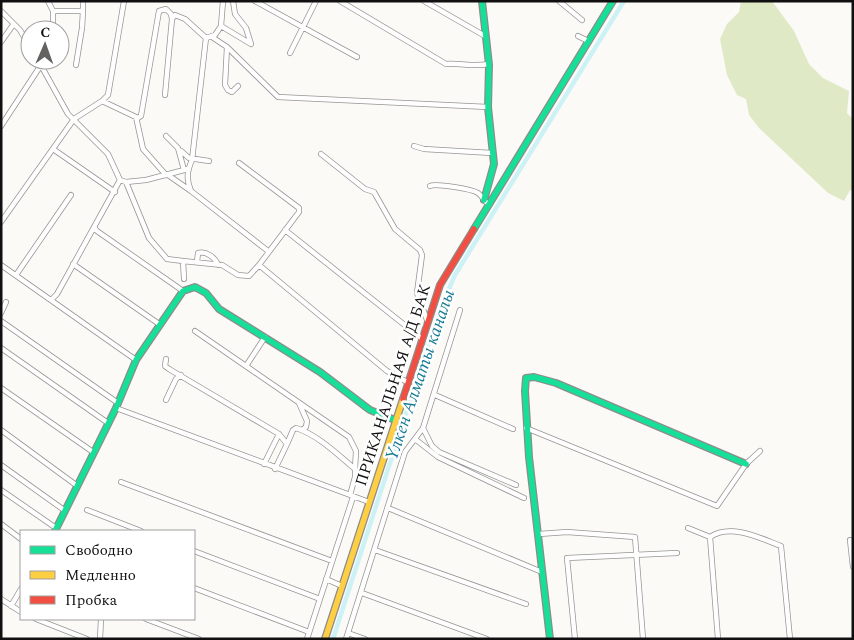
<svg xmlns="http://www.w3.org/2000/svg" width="854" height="640" font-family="Spectral,serif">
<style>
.forest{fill:#dfe9c5}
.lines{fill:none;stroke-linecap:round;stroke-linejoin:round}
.canal{stroke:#cdf2f6;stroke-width:4.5}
.street-casing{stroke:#969594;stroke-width:6}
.fast-casing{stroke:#8d8c8b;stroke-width:8}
.slow-casing{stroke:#8d8c8b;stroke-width:8}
.jam-casing{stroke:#8d8c8b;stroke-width:8}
.street{stroke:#fffefe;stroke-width:4.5}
.fast{stroke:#16e098;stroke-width:5.5}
.slow{stroke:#ffcf43;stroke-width:5.5}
.jam{stroke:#f24e42;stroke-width:5.5}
.labels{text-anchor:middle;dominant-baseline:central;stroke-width:5;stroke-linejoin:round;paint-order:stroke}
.street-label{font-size:16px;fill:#101010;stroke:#fff}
.water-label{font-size:18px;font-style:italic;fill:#177c95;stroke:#fff}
</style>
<rect width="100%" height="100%" fill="#fcfaf7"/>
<path class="forest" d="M741,1H772L794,31L809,64L823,78L849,91L847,113L853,119V192L850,190L844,201L828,193L759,128L749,115L746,99L737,95L727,75L720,39L727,24L739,12Z"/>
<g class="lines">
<path class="canal" d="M333,639L439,312L455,275L624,1"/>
<defs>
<path id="street" d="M48,1L53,11
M223,1L221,26L215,35L206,38L192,160C187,171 186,179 191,191L268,251
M255,1L357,57
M340,1L446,64C461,63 474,67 489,64
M424,1L485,36
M559,1L582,20
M1,11L20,30L30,47
M83,11V1
M221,26L251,44L246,28L235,14L233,1
M48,30L53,24V11H83L82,28L76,65
M578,36L588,41
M212,37L227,47L225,85L228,90L232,92L238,86
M1,42L13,25
M227,47L278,97L488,107
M290,53L316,1
M38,60L68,114L108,154L120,180L126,182L149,238L167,259L183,261L184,279
M165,95L172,19L175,15L185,19L206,38
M102,101L108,95L124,1
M136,117L143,149L166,175
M1,126L41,65
M166,136L178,148L184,170
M414,146L424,149L492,153
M53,149L115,192
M181,151L189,158L209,161
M321,154L365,189L374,192L395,229L420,250L422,255L417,293L427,320
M239,163L299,208V212L259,265L387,371L407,382
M168,175L191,191
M126,182L146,180L188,169
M430,186C435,183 472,189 478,193C481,195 483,199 486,202
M1,222L74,119L102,101L138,118L141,116L159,11L166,9L171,14L172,19
M94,227L97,231L183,291
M285,230L421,338
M183,261L222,265L238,275L249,276L259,265
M197,262L198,253C206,251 215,257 218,265
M73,264L159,324
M1,265L136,360
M16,275L71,195
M51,300L57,294L120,180
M1,313L6,302
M1,321L118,403
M195,331L349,437L356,451L355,469
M1,348L108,423
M166,359L165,366L169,369L279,434L287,444L275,469
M246,366L265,337
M1,388L93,452
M435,395L513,429
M166,400L176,379L181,375
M299,403L307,421L306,427L302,430
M116,408L369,502
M423,428L432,446L439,452L516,485
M526,428L717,506L746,464L760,451
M1,430L76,485
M415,439L438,457L524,498
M287,444L293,430L296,428C318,435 337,454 355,469V477L350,495
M264,464L279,434
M1,465L64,510
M121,482L332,561
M1,490L56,528
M388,508L542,572
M87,510L141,531
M1,524L21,539
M688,528L710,537
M539,534L567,532L635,537L643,639
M850,540L853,567
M375,550L526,604
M194,551L320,599
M326,579L342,586
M194,588L309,632
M362,593L487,639
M1,599L21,612
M11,606L21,589
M36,619L87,639
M146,619L199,639
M348,633L365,639
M100,639L101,619
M307,639L353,497
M346,639L405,452L423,428L460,310
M575,639L567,558L677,553
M718,639L710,537C731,523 760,538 781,546L790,639"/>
<path id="fast" d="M482,1L489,65L488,107L494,164L484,200
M474,229L613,1
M55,531L116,408L136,360L183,291L195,287L206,293L219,309L320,372L370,410L395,420
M550,639L529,457L525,391L526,378L534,377L556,383L746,464"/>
<path id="slow" d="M325,639L403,399"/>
<path id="jam" d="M403,399L440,285L474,229"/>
</defs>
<use href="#street" class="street-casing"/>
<use href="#fast" class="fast-casing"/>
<use href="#slow" class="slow-casing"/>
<use href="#jam" class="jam-casing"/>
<use href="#street" class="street"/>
<use href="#fast" class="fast"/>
<use href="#slow" class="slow"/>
<use href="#jam" class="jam"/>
</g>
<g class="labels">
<g class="street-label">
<text transform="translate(393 385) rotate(-72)">ПРИКАНАЛЬНАЯ А/Д БАК</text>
</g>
<g class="water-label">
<text transform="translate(420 375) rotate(-71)">Үлкен Алматы каналы</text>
</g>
</g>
<rect width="854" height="640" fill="none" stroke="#101010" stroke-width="5"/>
<rect x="20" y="530" width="175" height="90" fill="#ffffff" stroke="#9f9f9f"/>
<rect x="30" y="546" width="25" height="8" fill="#16e098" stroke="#9f9f9f"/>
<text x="65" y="555" font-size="15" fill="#101010">Свободно</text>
<rect x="30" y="571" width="25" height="8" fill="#ffcf43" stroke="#9f9f9f"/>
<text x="65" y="580" font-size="15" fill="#101010">Медленно</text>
<rect x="30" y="596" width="25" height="8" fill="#f24e42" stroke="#9f9f9f"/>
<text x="65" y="605" font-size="15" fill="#101010">Пробка</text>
<g transform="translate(45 45) rotate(2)"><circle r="24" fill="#ffffff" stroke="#9f9f9f"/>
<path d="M0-4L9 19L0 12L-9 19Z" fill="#636261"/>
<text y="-8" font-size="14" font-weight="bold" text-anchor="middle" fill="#101010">С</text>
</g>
</svg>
